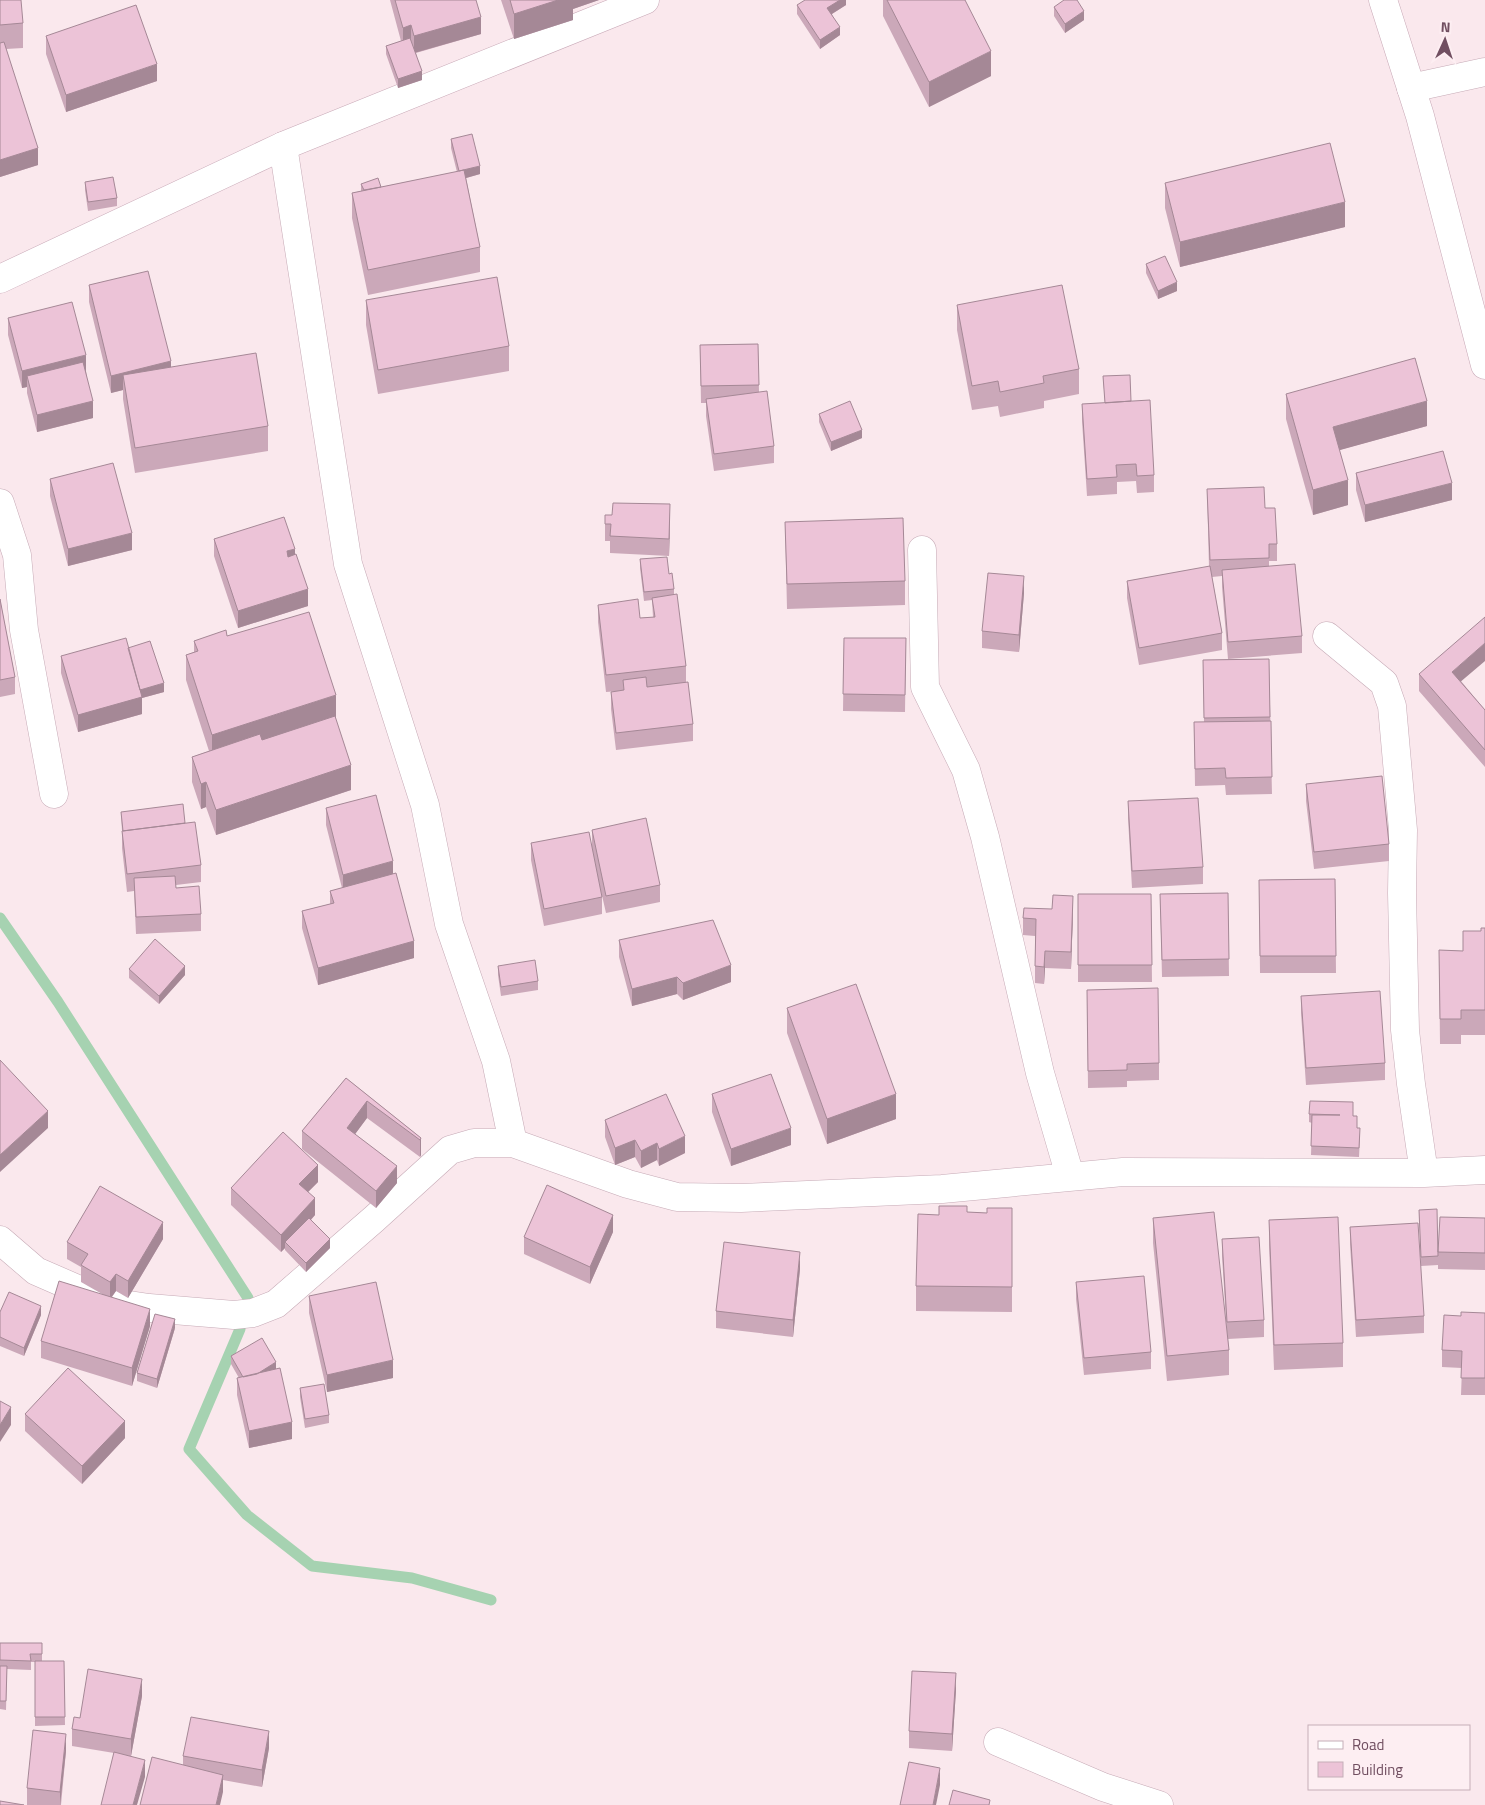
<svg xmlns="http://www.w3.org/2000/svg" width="1485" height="1805" font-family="'Titillium Web',sans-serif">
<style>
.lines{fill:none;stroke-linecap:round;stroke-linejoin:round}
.stream{stroke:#a6d2b1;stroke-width:11}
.street-casing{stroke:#c6aab6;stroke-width:29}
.secondary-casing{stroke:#c8a9b7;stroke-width:29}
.street{stroke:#fff;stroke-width:28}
.secondary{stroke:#fff;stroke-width:28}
.wall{fill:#cba8b9}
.shaded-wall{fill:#a58896}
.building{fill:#ecc3d7;stroke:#a58896}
</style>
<rect width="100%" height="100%" fill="#fae8ed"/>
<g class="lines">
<path class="stream" d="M0,918L58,1002L248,1298
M240,1329L189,1449L247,1515L312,1566L412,1578L491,1600"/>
<defs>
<path id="street" d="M1411,88L1485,72
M283,146L348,564L425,805L449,924L496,1061L513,1143
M0,503L17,555L24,630L54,794
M922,550L925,687L966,770L985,837L1040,1073L1070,1176
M1327,636L1384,683L1392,706L1403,830L1402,893L1405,1030L1411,1084L1424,1173
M0,1240L36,1271L91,1295L116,1303L149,1308L234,1315L253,1313L276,1304L374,1219L450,1150L474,1143H513L628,1184L677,1197L741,1198L942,1189L1123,1172L1424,1173L1485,1170
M998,1742L1103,1787L1159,1805"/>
<path id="secondary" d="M1383,0L1420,116L1485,365
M0,279L283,146L645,0"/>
</defs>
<use href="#street" class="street-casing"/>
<use href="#secondary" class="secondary-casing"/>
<use href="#street" class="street"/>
<use href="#secondary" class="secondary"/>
</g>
<path class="wall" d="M0,0L23,23V48L6,49L38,165L0,177Z
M390,0H476L481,34L416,53L422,80L398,88L386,54V46L401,41Z
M501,0H599L573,9V20L514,39Z
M846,0V5L832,14L840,35L820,49L797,14V5Z
M883,0H965L991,76L929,107L883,16Z
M1054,7L1084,20L1065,33L1054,16Z
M46,36L157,81L66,112L46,54Z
M451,139L480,174L466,178L480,247V272L368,295L352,218V193L361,191V184L381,187L457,172L451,148Z
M85,182L117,198V206L88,211L85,190Z
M1165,183L1345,227L1180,267L1165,208Z
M1146,264L1177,291L1158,299L1146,273Z
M89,285L171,367L268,426V451L135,473L123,399V390L111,393L89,302Z
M366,300L509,346V371L378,394L366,325Z
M957,305L1079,369V394L1044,401V408L1000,417L998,406L972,410L957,330Z
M8,318L86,371L93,418L37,432L27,393V387L22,388L8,335Z
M758,344L759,392L774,446V463L714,471L706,416V403H701L700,345Z
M1103,376L1131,401L1154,475V492L1137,493L1136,481L1117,482V494L1087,496L1082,421V404L1105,403Z
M1286,394L1427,426L1339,450L1348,505L1313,515L1286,419Z
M819,414L862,438L831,451L819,422Z
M1356,473L1452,500L1365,522L1356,490Z
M50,479L132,550L68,566L50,496Z
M1207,489L1265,508L1277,544V561H1269V566L1302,636V653L1228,659L1222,587V576L1212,577L1222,633V650L1139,665L1127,598V581L1209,567Z
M612,515L670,522L669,556L610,553V541H605V524Z
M785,522L905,581V605L787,609Z
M214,539L295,555L308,606L238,628L214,556Z
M640,559L669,574L674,589V595L686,666V682L693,724V741L616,750L611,709V692L619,691L606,692L598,622V605L640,618L653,617L652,600L644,601L640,568Z
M1024,593L1019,652L982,648V631Z
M0,599L15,677V694L0,697Z
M227,636L336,720L351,790L216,835L206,807L201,809L192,782V757L209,751L186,680V655L194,652V641Z
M844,638H906L905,712L843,711Z
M128,648L164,692L142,698V714L78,732L61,673V656Z
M1269,659L1272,794L1226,795L1225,785L1195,786L1194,722H1204L1203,660Z
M1419,674L1461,681L1485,710V767L1419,691Z
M1306,784L1389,844V861L1314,869L1306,801Z
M1128,801L1203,867V884L1132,888L1128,818Z
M326,808L393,873L414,958L318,985L302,928V911L330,904V891L342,888L326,825Z
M121,812L185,823L201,865V882L176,885V888L201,914V931L136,934L134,891L127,892L122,848V831Z
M592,830L660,885V902L606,913L601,891L602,897V914L544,926L531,860V843L592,845Z
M1335,879L1336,973H1260L1259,880Z
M1228,893L1229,976L1162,977L1160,894Z
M1078,894H1151L1152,982H1078Z
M1073,913L1071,969L1045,968L1044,984L1035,983V936L1023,935V918Z
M1481,928H1485V1035H1461V1044H1440L1439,950L1463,951L1481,931Z
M619,940L731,982L683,1000L677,994L632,1006L619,957Z
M498,966L538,981V990L501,996L498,975Z
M129,969L185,975L159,1004L129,978Z
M1087,990L1159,1063V1080L1127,1081V1087L1088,1088Z
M1301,996L1385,1063V1080L1306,1085L1301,1013Z
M787,1008L896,1119L827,1144L787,1033Z
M346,1078L421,1138V1155L420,1157L367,1118L355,1134L397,1183L376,1208L302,1149V1131Z
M712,1094L791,1145L731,1166L712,1112Z
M1309,1114L1353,1116L1360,1137L1359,1157L1311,1155L1312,1123L1309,1122Z
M605,1120L685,1153L659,1166L657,1160L641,1168L635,1157L615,1165L605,1137Z
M318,1182L308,1192L315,1215L311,1220L330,1248L306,1272L285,1250V1248L281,1252L231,1205V1188Z
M1012,1208V1312L916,1311V1286L939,1215L967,1212L987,1213Z
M1419,1210L1438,1251L1485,1218V1270L1438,1269V1265L1421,1266Z
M1153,1218L1227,1335L1222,1256V1239L1264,1320V1337L1228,1339L1229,1350V1375L1167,1381L1153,1243Z
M1269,1220L1343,1343V1367L1274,1370L1269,1245Z
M1350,1227L1424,1316V1333L1356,1337L1350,1244Z
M613,1232L590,1284L524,1254V1237Z
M163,1239L128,1298L116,1291L112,1297L150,1326L132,1386L41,1358V1341L102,1294L81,1282V1267L67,1259V1242Z
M800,1269L793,1337L716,1328V1311Z
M1076,1282L1151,1352V1369L1084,1375L1076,1299Z
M309,1296L393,1378L327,1392L309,1313Z
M0,1312L41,1315L24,1356L0,1346Z
M1485,1313V1395H1461L1462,1368L1442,1367V1350L1461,1316Z
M175,1328L157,1388L137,1381V1373Z
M231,1356L276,1369L292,1439L249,1448L237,1395V1378H239L231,1364Z
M300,1388L329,1415V1423L305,1428L300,1397Z
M25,1414L125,1438L82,1484L25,1431Z
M0,1643H42V1661H64L65,1725L35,1726V1662H31V1670L7,1669L6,1710L0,1709Z
M956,1690L952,1751L909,1748V1731Z
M142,1696L131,1756L145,1777L114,1753L72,1746V1729L80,1718Z
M269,1748L262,1787L223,1780V1792L183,1765V1756Z
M66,1751L61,1805H27V1788Z"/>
<path class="shaded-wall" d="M558,0H599L573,9V20L514,39V14Z
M840,0H846V5L827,17V8Z
M1084,11V20L1065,33V24Z
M481,17V34L414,53V36Z
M411,25V42L403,45V28Z
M840,27V35L820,49V40Z
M991,51V76L929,107V82Z
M157,64V81L66,112V95Z
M422,71V80L398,88V79Z
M38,148V165L0,177V160Z
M480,166V174L459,180V171Z
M1345,202V227L1180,267V242Z
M1177,282V291L1158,299V291Z
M86,355V372L27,376V387L22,388V371Z
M171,361V378L123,375V390L111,393V376Z
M93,401V418L37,432V415Z
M1427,401V426L1333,452V427Z
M862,430V438L831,451V442Z
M1348,480V505L1313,515V490Z
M1452,483V500L1365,522V505Z
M670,504V522L669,556V539Z
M132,533V550L68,566V549Z
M295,549V566L287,568V551Z
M1024,576V593L1019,652V635Z
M308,589V606L238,628V611Z
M1485,643V661L1452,689V672Z
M164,683V692L142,698V714L78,732V715L140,690Z
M336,695V720L212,760V735Z
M351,765V790L216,835V810Z
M206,782V807L201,809V784Z
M393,861V878L343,892V875Z
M1073,896V913L1071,969V952Z
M414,941V958L318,985V968Z
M1045,951V968L1044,984V967Z
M731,965V982L683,1000V983Z
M185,966V975L159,1004V996Z
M677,977V994L632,1006V989Z
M896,1094V1119L827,1144V1119Z
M367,1101V1118L347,1145V1128Z
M48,1111V1128L0,1172V1155Z
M791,1128V1145L731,1166V1149Z
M685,1136V1153L659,1166V1149Z
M421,1138V1155L420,1157V1140Z
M635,1140V1157L615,1165V1148Z
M657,1143V1160L641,1168V1151Z
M318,1165V1182L299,1201V1184Z
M397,1166V1183L376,1208V1191Z
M315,1198V1215L288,1244L285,1242V1248L281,1252V1235Z
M613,1215V1232L590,1284V1267Z
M163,1222V1239L128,1298V1281Z
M330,1239V1248L306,1272V1263Z
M800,1252V1269L793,1337V1320Z
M116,1274V1291L110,1299V1282Z
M41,1306V1315L24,1356V1348Z
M150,1309V1326L132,1386V1368Z
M175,1319V1328L157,1388V1379Z
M393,1360V1378L327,1392V1375Z
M276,1362V1371L246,1380Z
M11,1407V1425L0,1442V1425Z
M125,1421V1438L82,1484V1466Z
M292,1422V1439L249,1448V1431Z
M956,1673V1690L952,1751V1734Z
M142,1679V1696L131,1756V1739Z
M269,1731V1748L262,1787V1770Z
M66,1734V1751L60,1805V1792Z
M145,1760V1777L137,1805H133Z
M940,1768V1785L936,1805H933Z
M223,1775V1792L220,1805H216Z"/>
<path class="building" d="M0,0H21L23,23L0,25Z
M395,0H476L481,17L414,36L411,25L403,28Z
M510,0H558L514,14Z
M805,0H840L827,8L840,27L820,40L797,5Z
M887,0H965L991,51L929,82Z
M1064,0H1077L1084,11L1065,24L1054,7Z
M136,5L157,64L66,95L46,36Z
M410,38L422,71L398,79L386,46Z
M4,42L38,148L0,160V43Z
M472,134L480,166L459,171L451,139Z
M1330,143L1345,202L1180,242L1165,183Z
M464,170L480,247L368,270L352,193Z
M113,177L117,198L88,202L85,182Z
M378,178L381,187L364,190L361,184Z
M1165,256L1177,282L1158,291L1146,264Z
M148,271L171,361L111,376L89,285Z
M497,277L509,346L378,370L366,300Z
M1062,285L1079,369L1043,376L1044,383L1000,392L998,381L972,386L957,305Z
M72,302L86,355L22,371L8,318Z
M758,344L759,385L701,386L700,345Z
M256,353L268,426L135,448L123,375Z
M1415,358L1427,401L1333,427L1348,480L1313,490L1286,394Z
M83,362L93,401L37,415L27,376Z
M1130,375L1131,401L1105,403L1103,376Z
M767,391L774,446L714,454L706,399Z
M1150,400L1154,475L1137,476L1136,464L1116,465L1117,477L1087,479L1082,404Z
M850,401L862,430L831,442L819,414Z
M1443,451L1452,483L1365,505L1356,473Z
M113,463L132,533L68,549L50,479Z
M1264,487L1265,508H1275L1277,544H1269V558L1210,560L1207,489Z
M613,503L670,504L669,539L610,536L611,524H605V515H612Z
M284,517L295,549L287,551L288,557L296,554L308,589L238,611L214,539Z
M903,518L905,581L787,584L785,522Z
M667,557L669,574L672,573L674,589L644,592L640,559Z
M1295,564L1302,636L1228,642L1222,570Z
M1210,566L1222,633L1139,648L1127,581Z
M988,573L1024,576L1019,635L982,631Z
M677,594L686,666L606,675L598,605L638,599L640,618L655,617L652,598Z
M0,599L15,677L0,680Z
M309,612L336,695L212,735L186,655L198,651L194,641L226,630L227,636Z
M1485,617V643L1452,672L1485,710V750L1419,674Z
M126,638L142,697L78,715L61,656Z
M844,638H906L905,695L843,694Z
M150,641L164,683L140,690L128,648Z
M1269,659L1270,717L1204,718L1203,660Z
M646,677L647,687L688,682L693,724L616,733L611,692L624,690L623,680Z
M335,716L351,765L216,810L206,782L201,784L192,757L260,734L262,740Z
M1271,721L1272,777L1226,778L1225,768L1195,769L1194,722Z
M1382,776L1389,844L1314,852L1306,784Z
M376,795L393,861L343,875L326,808Z
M1198,798L1203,867L1132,871L1128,801Z
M183,804L185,823L123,831L121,812Z
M646,818L660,885L606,896L592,830Z
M195,822L201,865L127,874L122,831Z
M589,832L602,897L544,909L531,843Z
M396,873L414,941L318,968L302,911L334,903L330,891Z
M175,876L176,888L199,886L201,914L136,917L134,878Z
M1335,879L1336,956H1260L1259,880Z
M1228,893L1229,959L1162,960L1160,894Z
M1078,894H1151L1152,965H1078Z
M1053,895L1073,896L1071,952L1045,951L1044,967L1035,966L1036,919L1023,918L1024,908L1052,909Z
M713,920L731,965L683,983L677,977L632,989L619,940Z
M1481,928H1485V1010H1461V1019H1440L1439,950L1463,951V931H1481Z
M155,939L185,966L159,996L129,969Z
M535,960L538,981L501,987L498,966Z
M856,984L896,1094L827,1119L787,1008Z
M1158,988L1159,1063L1127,1064V1070L1088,1071L1087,990Z
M1380,991L1385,1063L1306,1068L1301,996Z
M0,1060L48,1111L0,1155Z
M771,1074L791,1128L731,1149L712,1094Z
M346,1078L421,1138L420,1140L367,1101L347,1128L397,1166L376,1191L302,1131Z
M666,1094L685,1136L659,1149L657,1143L641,1151L635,1140L615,1148L605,1120Z
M1310,1101L1353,1102V1116H1357V1128H1360L1359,1148L1311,1146L1312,1115H1340L1309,1114Z
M283,1132L318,1165L299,1184L315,1198L281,1235L231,1188Z
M547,1185L613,1215L590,1267L524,1237Z
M100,1186L163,1222L128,1281L116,1274L110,1282L81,1265L88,1254L67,1242Z
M939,1206H967V1212L987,1213V1208H1012V1287L916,1286L918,1214L939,1215Z
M1437,1209L1438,1256L1421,1257L1419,1210Z
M1214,1212L1229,1350L1167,1356L1153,1218Z
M1338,1217L1343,1343L1274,1345L1269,1220Z
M1440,1217L1485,1218V1253L1438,1252Z
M309,1218L330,1239L306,1263L285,1242Z
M1418,1223L1424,1316L1356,1320L1350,1227Z
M1259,1237L1264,1320L1227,1322L1222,1239Z
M724,1242L800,1252L793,1320L716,1311Z
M1144,1276L1151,1352L1084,1358L1076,1282Z
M59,1281L150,1309L132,1368L41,1341Z
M376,1282L393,1360L327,1375L309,1296Z
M9,1292L41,1306L24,1348L0,1337V1312Z
M1461,1312L1485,1313V1378H1461L1462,1351L1442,1350L1444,1315L1461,1316Z
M155,1314L175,1319L157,1379L137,1373Z
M262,1338L276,1362L257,1374L243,1377L231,1356Z
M68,1368L125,1421L82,1466L25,1414Z
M280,1368L292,1422L249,1431L237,1378Z
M324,1384L329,1415L305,1419L300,1388Z
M0,1401L11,1407L0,1425Z
M0,1643H42V1654H30L31,1661L0,1660Z
M35,1661H64L65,1717H35Z
M0,1666H7L6,1701H0Z
M88,1669L142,1679L131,1739L72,1729L74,1717L80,1718Z
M912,1671L956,1673L952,1734L909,1731Z
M191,1717L269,1731L262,1770L183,1756Z
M33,1730L66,1734L60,1792L27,1788Z
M114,1752L145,1760L133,1805H101Z
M152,1757L223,1775L216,1805H140Z
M909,1762L940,1768L933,1805H900Z
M953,1790L990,1800L989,1805H949Z
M0,1801L24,1805H0Z"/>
<rect x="1308" y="1725" width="162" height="65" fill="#fdeef2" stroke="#c5aeb8"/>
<rect x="1318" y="1741" width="25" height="8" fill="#ffffff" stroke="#c5aeb8"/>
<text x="1352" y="1750" font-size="15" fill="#714f61">Road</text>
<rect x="1318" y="1762" width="25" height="15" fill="#ecc3d7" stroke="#c5aeb8"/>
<text x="1352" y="1775" font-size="15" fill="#714f61">Building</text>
<g transform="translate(1445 40) rotate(3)" stroke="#fdeef2" stroke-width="4" paint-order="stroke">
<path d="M0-4L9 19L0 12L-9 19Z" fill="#714f61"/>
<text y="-8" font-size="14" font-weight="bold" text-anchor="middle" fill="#714f61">N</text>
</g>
</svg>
